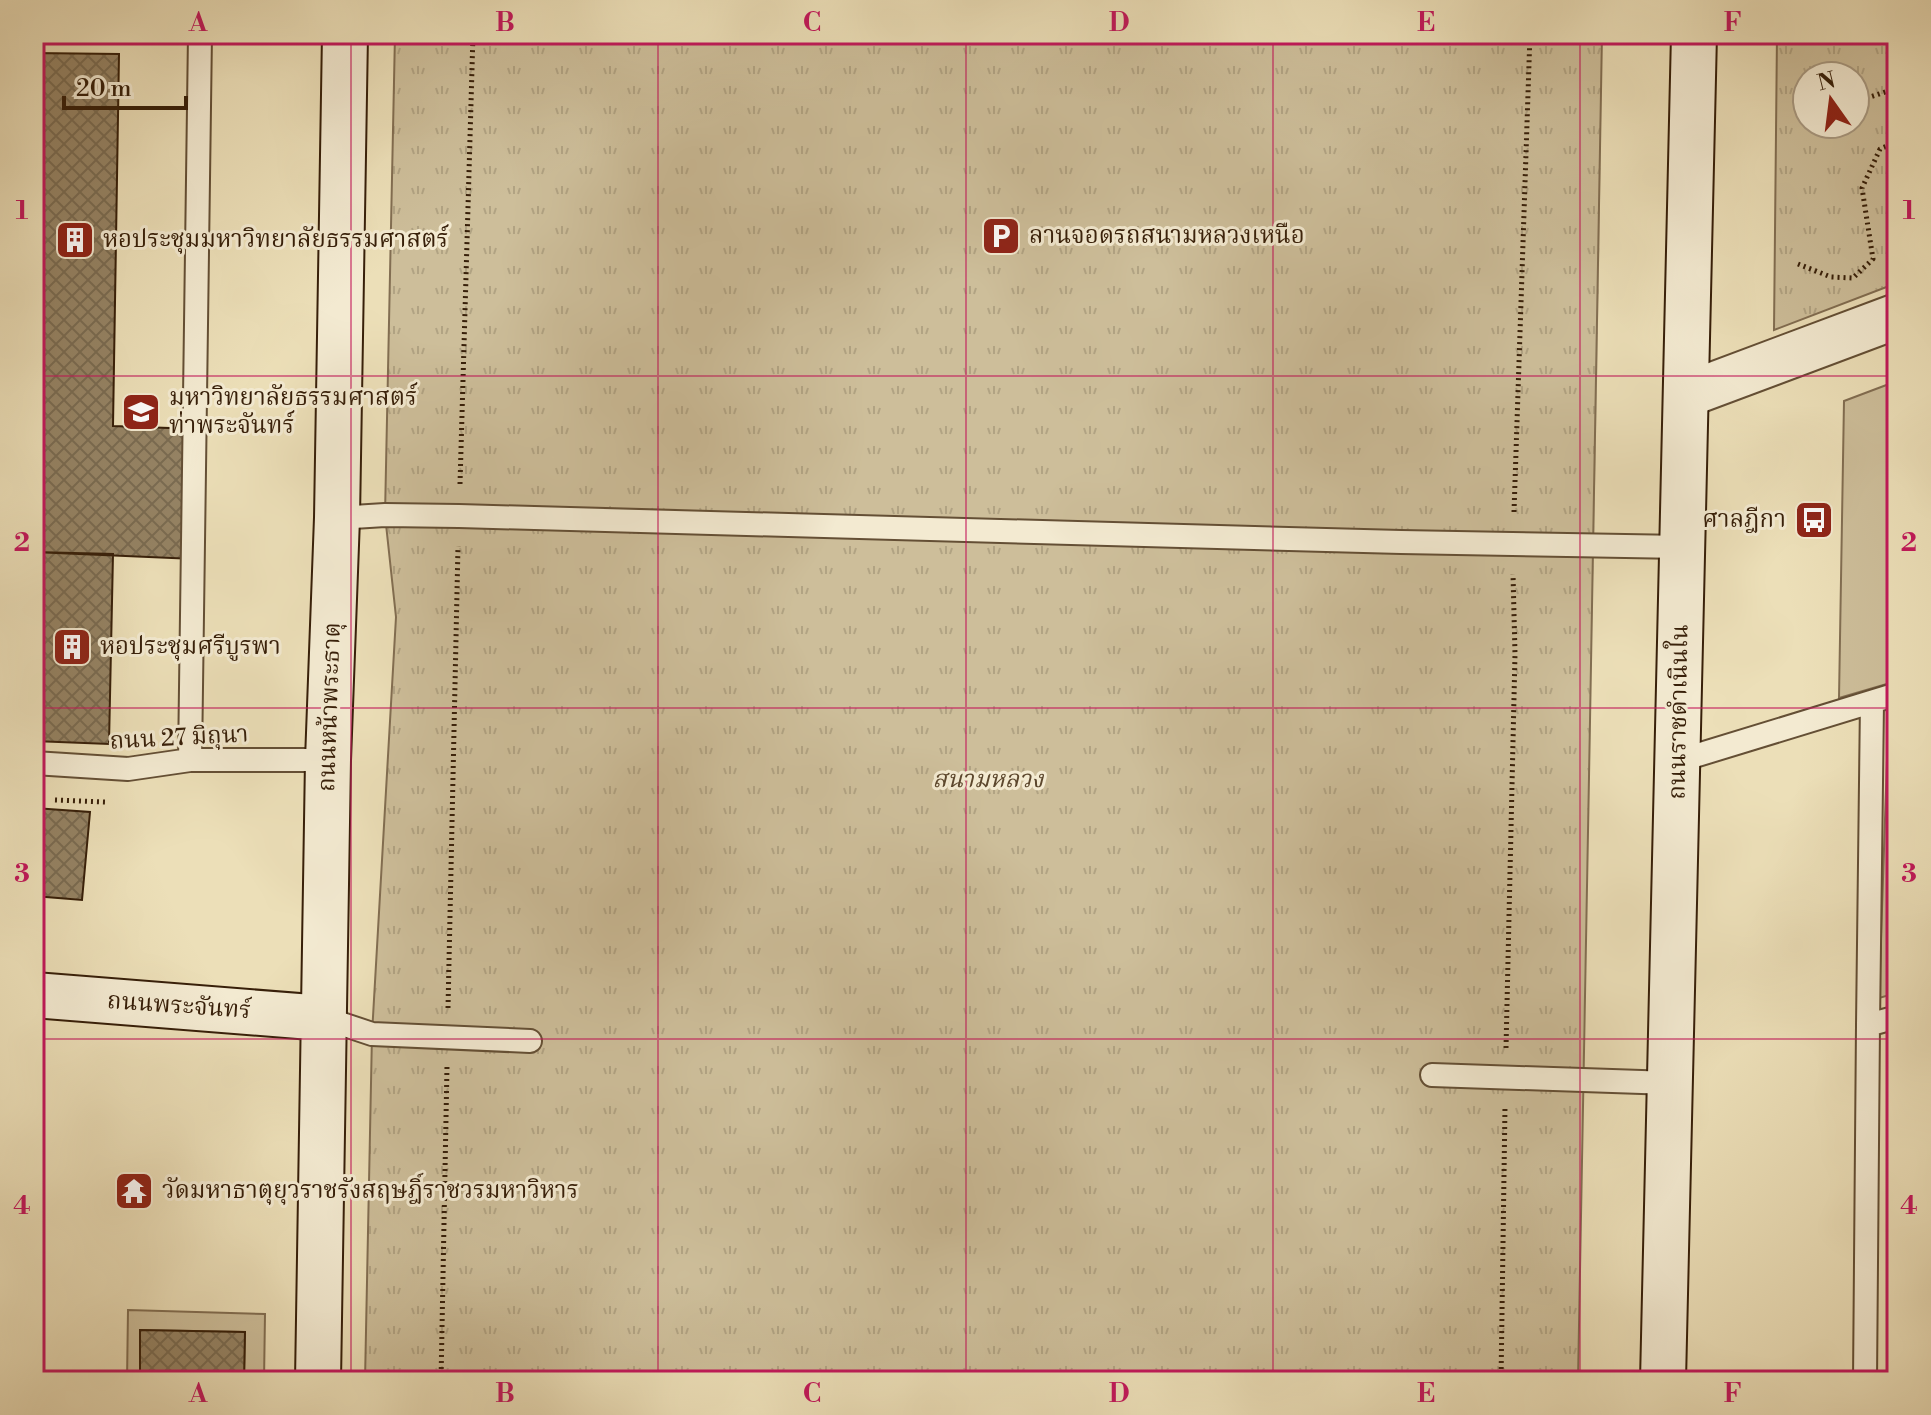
<svg xmlns="http://www.w3.org/2000/svg" width="1931" height="1415" font-family="'Libre Bodoni','Noto Serif Thai',serif">
<style>
.grass{fill:#cdbe9a;stroke:#826e52;stroke-width:2}
.park{fill:url(#park-tufts);stroke:#826e52;stroke-width:2;fill-rule:evenodd}
.building{fill:url(#building-cross-hatch);stroke:#371f09;stroke-width:2}
.lines{fill:none;stroke-linecap:round;stroke-linejoin:round}
.lane-casing{stroke:#644f35;stroke-width:26}
.street-casing{stroke:#644f35;stroke-width:48}
.secondary-casing{stroke:#371f09;stroke-width:48}
.path{stroke:#371f09;stroke-width:5;stroke-dasharray:2 4;stroke-linecap:butt}
.lane{stroke:#f3ead1;stroke-width:22}
.street{stroke:#f3ead1;stroke-width:44}
.secondary{stroke:#f3ead1;stroke-width:44}
.grid{fill:none;stroke:#c2185b;stroke-width:2;stroke-opacity:0.55}
.labels{text-anchor:middle;dominant-baseline:central;stroke-width:6;stroke-linejoin:round;paint-order:stroke}
.poi-label{font-size:24px;fill:#371f09;stroke:#f3ead1;text-anchor:start}
.street-label{font-size:24px;fill:#371f09;stroke:#f3ead1}
.park-label{font-size:24px;font-style:italic;fill:#5c472d;stroke:#f3ead1}
.neatline{fill:none;stroke:#c2185b;stroke-width:3}
.grid-label{font-size:26px;text-anchor:middle;font-weight:bold;fill:#c2185b}
</style>
<defs>
<pattern id="park-tufts" width="24" height="20" patternUnits="userSpaceOnUse" patternTransform="scale(2)"><rect width="24" height="20" fill="#cdbe9a"/><path d="M3 7l-1-3M5 7V3M7 7l1-3M15 17l-1-3M17 17v-4M19 17l1-3" fill="none" stroke="#b1a383"/></pattern>
<pattern id="building-cross-hatch" width="8" height="8" patternUnits="userSpaceOnUse" patternTransform="scale(2)"><rect width="8" height="8" fill="#958364"/><path d="M0 0l8 8M0 8l8-8" fill="none" stroke="#7a6b51"/></pattern>
</defs>
<rect width="100%" height="100%" fill="#ecdfb8"/>
<filter id="stains"><feTurbulence type="fractalNoise" baseFrequency=".0025" numOctaves="4"/><feColorMatrix values="0 0 0 0 .2 0 0 0 0 .09 0 0 0 0 .02 0 0 0 .5 -.17"/></filter>
<radialGradient id="worn" r=".72"><stop offset=".6" stop-color="#630" stop-opacity="0"/><stop offset="1" stop-color="#630" stop-opacity=".3"/></radialGradient>
<path class="grass" d="M1897,381V681L1839,698L1844,401Z
M1897,757V993L1879,998L1887,760Z
M128,1310L265,1314L264,1381H244L245,1332L141,1330L140,1381H127Z"/>
<path class="park" d="M395,34H1602C1598,483 1583,932 1578,1381H365L372,1034L396,617L385,515Z
M1777,34H1897V283L1774,330ZM1807,76H1855V124H1807Z"/>
<path class="building" d="M34,53L119,54L113,426L197,429L194,559L34,552Z
M34,552L113,554L109,744L34,741Z
M34,808L90,812L82,900L34,896Z
M140,1330L245,1332L244,1381H140Z"/>
<g class="lines">
<defs>
<path id="lane" d="M337,518L385,515L459,516L1401,542L1683,547
M190,760L200,34
M1678,761L1897,694
M34,763L128,769L190,760H328
M324,1018L372,1034L530,1041
M1868,1025L1872,702
M1432,1075L1671,1083
M1865,1381L1868,1025L1897,1017"/>
<path id="street" d="M1686,395L1897,316"/>
<path id="secondary" d="M34,995L324,1018
M318,1381L328,760L337,518L345,34
M1663,1381L1694,34"/>
</defs>
<use href="#lane" class="lane-casing"/>
<use href="#street" class="street-casing"/>
<use href="#secondary" class="secondary-casing"/>
<path class="path" d="M1855,102L1897,88
M1799,103H1807
M1798,264L1831,277L1853,278L1873,259L1862,188L1880,149L1897,142
M460,484L473,34
M1514,512L1530,34
M55,800L105,802
M448,1008L458,546
M1506,1048L1515,654L1513,574
M441,1381L447,1066
M1501,1381L1505,1106"/>
<use href="#lane" class="lane"/>
<use href="#street" class="street"/>
<use href="#secondary" class="secondary"/>
</g>
<path class="grid" d="M351,34V1381M658,34V1381M966,34V1381M1273,34V1381M1580,34V1381M34,376H1897M34,708H1897M34,1039H1897"/>
<defs>
<symbol id="parking-square" viewBox="-11 -11 22 22"><rect x="-9" y="-9" width="18" height="18" rx="4" fill="#8f2418" stroke="#f3ead1"/><path d="M-3.5-5.5H1a3.5 3.5 0 0 1 0 7H-1V5.5H-3.5ZM-1-3.4V-.6H.8a1.4 1.4 0 0 0 0-2.8Z" fill="#fff"/></symbol>
<symbol id="building-square" viewBox="-11 -11 22 22"><rect x="-9" y="-9" width="18" height="18" rx="4" fill="#8f2418" stroke="#f3ead1"/><path d="M-4-6H4V6H1V3H-1V6H-4ZM-2.5-4.3h1.7v1.8h-1.7ZM.8-4.3h1.7v1.8H.8ZM-2.5-1h1.7V.8h-1.7ZM.8-1h1.7V.8H.8Z" fill="#fff"/></symbol>
<symbol id="university-square" viewBox="-11 -11 22 22"><rect x="-9" y="-9" width="18" height="18" rx="4" fill="#8f2418" stroke="#f3ead1"/><path d="M0-5L7-2L0 1L-7-2ZM-4 1L0 2.5L4 1V4Q0 6-4 4Z" fill="#fff"/></symbol>
<symbol id="bus-square" viewBox="-11 -11 22 22"><rect x="-9" y="-9" width="18" height="18" rx="4" fill="#8f2418" stroke="#f3ead1"/><path d="M-5-6H5V4H4V6H2V4H-2V6H-4V4H-5ZM-3.5-4V0h7V-4ZM-3.5 1.2v1.5H-2V1.2ZM2 1.2v1.5H3.5V1.2Z" fill="#fff"/></symbol>
<symbol id="temple-square" viewBox="-11 -11 22 22"><rect x="-9" y="-9" width="18" height="18" rx="4" fill="#8f2418" stroke="#f3ead1"/><path d="M0-6L5-2H3V0L6.5 2.5H4V6H1.5V3h-3V6H-4V2.5H-6.5L-3 0V-2H-5Z" fill="#fff"/></symbol>
</defs>
<g fill-rule="evenodd">
<use href="#parking-square" x="979" y="214" width="44" height="44"/>
<use href="#building-square" x="53" y="218" width="44" height="44"/>
<use href="#university-square" x="119" y="390" width="44" height="44"/>
<use href="#bus-square" x="1792" y="498" width="44" height="44"/>
<use href="#building-square" x="50" y="625" width="44" height="44"/>
<use href="#temple-square" x="112" y="1169" width="44" height="44"/>
</g>
<g class="labels">
<g class="poi-label">
<text x="1029" y="236">ลานจอดรถสนามหลวงเหนือ</text>
<text x="103" y="240">หอประชุมมหาวิทยาลัยธรรมศาสตร์</text>
<text x="169" y="398">มหาวิทยาลัยธรรมศาสตร์<tspan x="169" dy="28">ท่าพระจันทร์</tspan></text>
<text x="1786" y="520" text-anchor="end">ศาลฎีกา</text>
<text x="100" y="647">หอประชุมศรีบูรพา</text>
<text x="162" y="1191">วัดมหาธาตุยุวราชรังสฤษฎิ์ราชวรมหาวิหาร</text>
</g>
<g class="street-label">
<text transform="translate(330 707) rotate(-88)">ถนนหน้าพระธาตุ</text>
<text transform="translate(1679 712) rotate(-89)">ถนนราชดำเนินใน</text>
<text transform="translate(179 738) rotate(-3)">ถนน 27 มิถุนา</text>
<text transform="translate(179 1006) rotate(4)">ถนนพระจันทร์</text>
</g>
<g class="park-label">
<text x="988" y="780">สนามหลวง</text>
</g>
</g>
<rect width="1931" height="1415" fill="none" stroke="#ecdfb8" stroke-width="88"/>
<g transform="translate(1831 100) rotate(346)"><circle r="38" fill="#f3ead1" stroke="#a89981" stroke-width="2"/>
<path d="M0-6L14 30L0 20L-14 30Z" fill="#8f2418"/>
<text y="-12" font-size="22" font-weight="bold" text-anchor="middle" fill="#371f09">N</text>
</g>
<path d="M64 96v12h122v-12" fill="none" stroke="#371f09" stroke-width="4"/>
<text x="76" y="96" font-size="24" fill="#371f09" stroke="#f3ead1" stroke-width="6" paint-order="stroke">20 m</text>
<rect x="44" y="44" width="1843" height="1327" class="neatline"/>
<g class="grid-label">
<text x="198" y="31">A</text>
<text x="505" y="31">B</text>
<text x="812" y="31">C</text>
<text x="1119" y="31">D</text>
<text x="1426" y="31">E</text>
<text x="1733" y="31">F</text>
<text x="22" y="219">1</text>
<text x="1909" y="219">1</text>
<text x="22" y="551">2</text>
<text x="1909" y="551">2</text>
<text x="22" y="882">3</text>
<text x="1909" y="882">3</text>
<text x="22" y="1214">4</text>
<text x="1909" y="1214">4</text>
<text x="198" y="1402">A</text>
<text x="505" y="1402">B</text>
<text x="812" y="1402">C</text>
<text x="1119" y="1402">D</text>
<text x="1426" y="1402">E</text>
<text x="1733" y="1402">F</text>
</g>
<rect width="100%" height="100%" filter="url(#stains)"/>
<rect width="100%" height="100%" fill="url(#worn)"/>
</svg>
